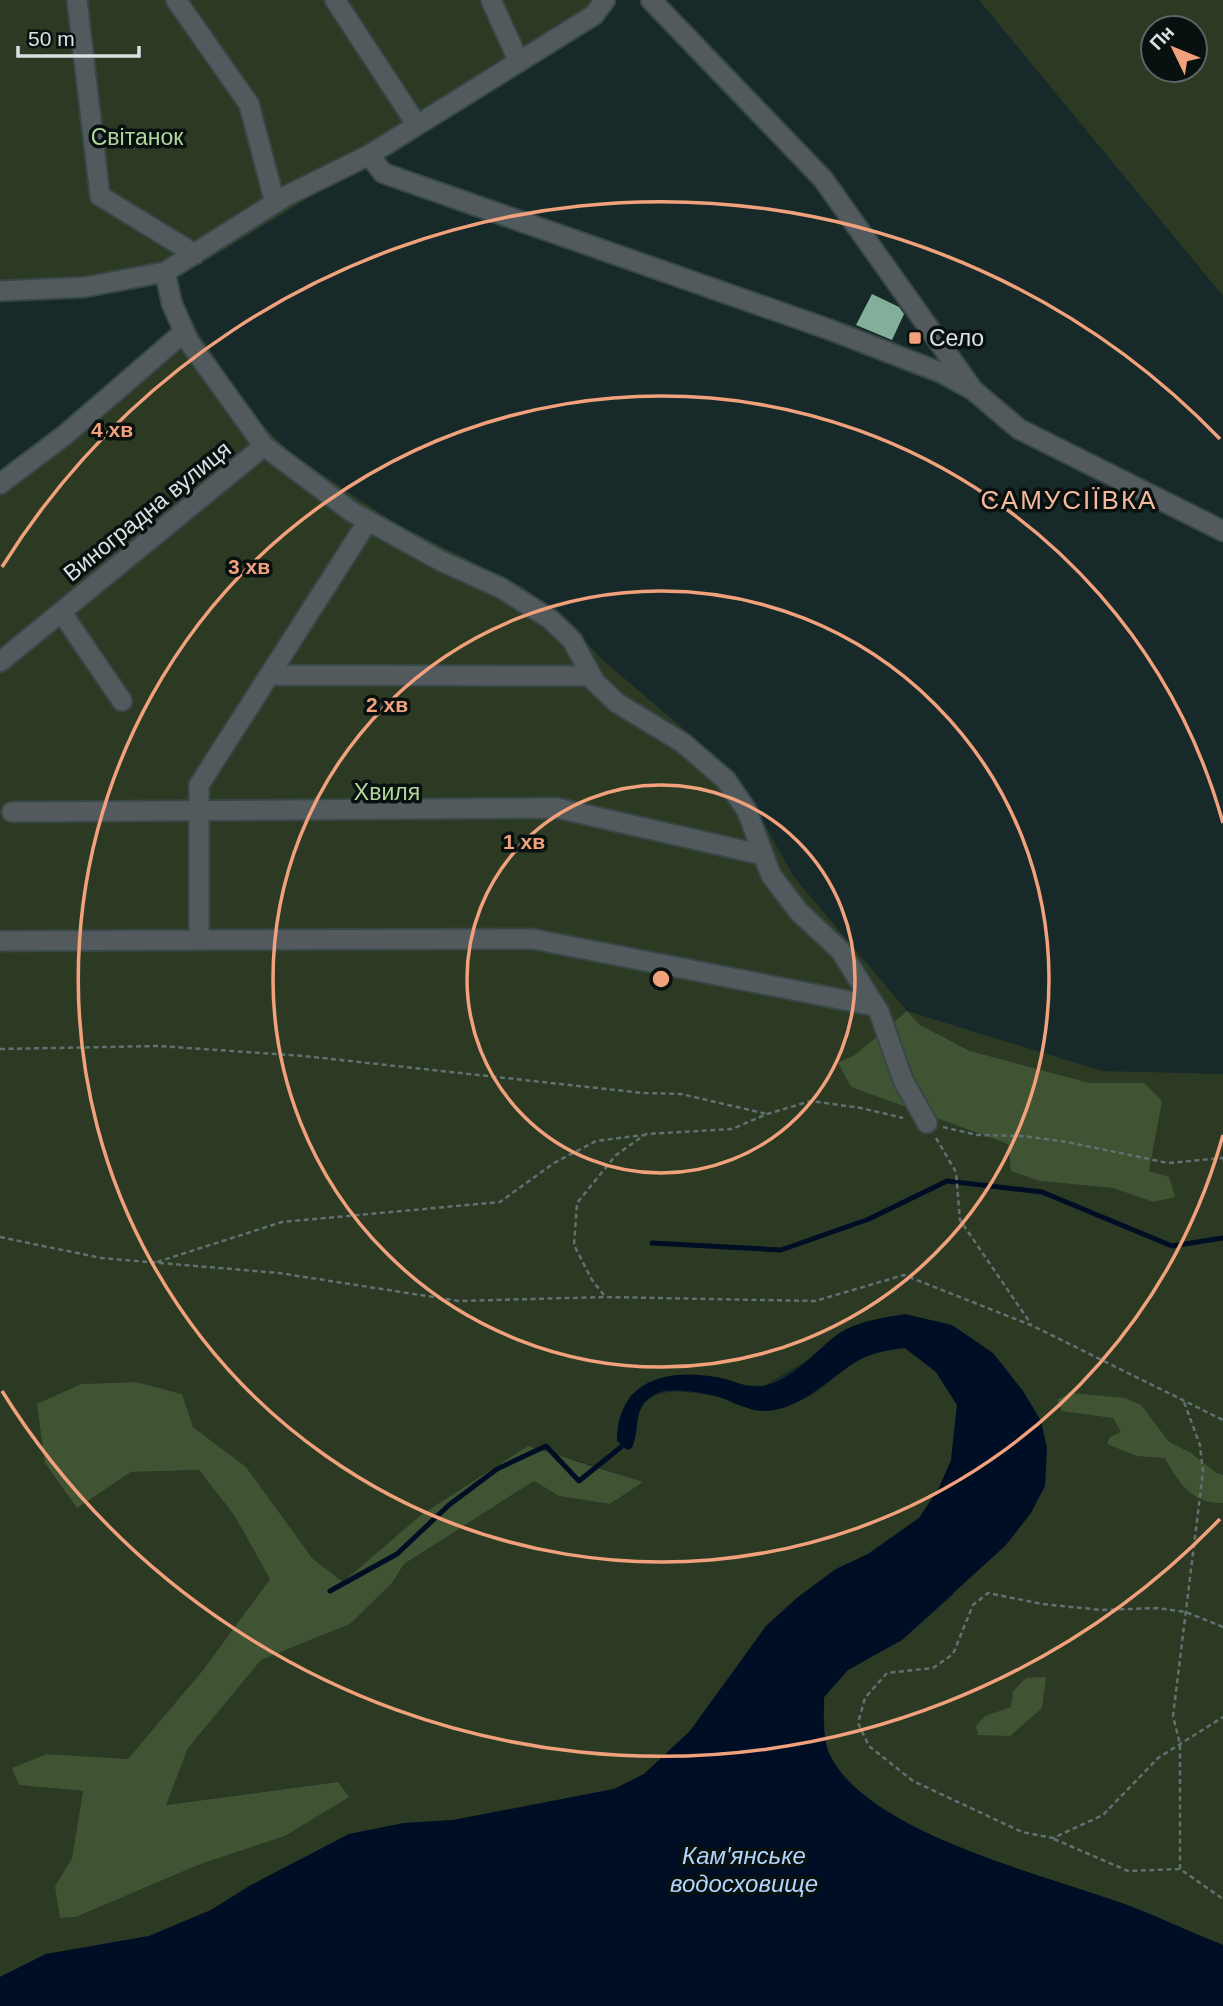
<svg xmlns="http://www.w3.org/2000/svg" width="1223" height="2006" font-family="Arial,sans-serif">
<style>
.green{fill:#2c3a24;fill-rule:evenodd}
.forest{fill:#405433}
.water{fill:#000e25}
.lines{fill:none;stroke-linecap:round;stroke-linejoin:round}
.stream{stroke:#000e25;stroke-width:5}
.building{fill:#83af9a}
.minor-casing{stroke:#364746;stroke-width:23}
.path{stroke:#617070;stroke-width:2.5;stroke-dasharray:5 3.5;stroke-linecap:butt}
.minor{stroke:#525a5d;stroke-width:19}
.ring{fill:none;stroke:#f1a17c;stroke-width:3.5}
.poi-dot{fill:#f1a17c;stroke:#081010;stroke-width:2.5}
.labels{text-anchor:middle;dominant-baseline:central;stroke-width:7;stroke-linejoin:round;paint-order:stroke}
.park-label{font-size:23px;fill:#b2d69c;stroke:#081010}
.poi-label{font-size:23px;fill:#d7e2e1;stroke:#081010;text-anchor:start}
.street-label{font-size:23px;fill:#d7e2e1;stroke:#081010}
.water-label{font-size:24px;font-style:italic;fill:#b1d5fe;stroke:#081010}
.quarter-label{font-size:26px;letter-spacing:2px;fill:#f5b99d;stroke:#081010}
.centre{fill:#f1a17c;stroke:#081010;stroke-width:3.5}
.ring-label{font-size:21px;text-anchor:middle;font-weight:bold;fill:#f1a17c;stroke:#081010;stroke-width:7;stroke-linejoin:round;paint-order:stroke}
</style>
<rect width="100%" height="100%" fill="#172929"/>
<path class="green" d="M0,0H598C466,103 324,189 181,276L145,273L0,286Z
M979,0H1223V296ZM1153,28H1195V70H1153Z
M194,326L255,417L289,452L395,523L523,587L566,621L603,660L735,773L794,877L907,1011L1102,1071L1223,1074V1945C1190,1932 1158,1916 1125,1904C1047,1878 868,1832 830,1756C822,1740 825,1715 824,1698L847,1670L902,1640L953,1595L1041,1421L1023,1391L993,1353L840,1333L811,1358L764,1386L742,1385L716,1377L629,1396L637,1436C629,1383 682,1389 718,1397C724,1398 730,1403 737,1405C751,1408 772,1407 786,1405C812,1402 833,1376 854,1363C870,1353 887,1350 905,1348L936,1372L957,1405L951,1460L939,1488L919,1518L868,1554L836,1569L798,1597L766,1626L690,1731L644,1774L614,1789L453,1820L404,1823L349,1834L251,1885L211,1910L149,1936L46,1954L0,1977V480ZM907,1011L920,1025L970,1051L1090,1083H1144L1153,1141L1149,1171L1153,1202L1113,1188L1040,1181L1009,1161L1008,1144L851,1087L855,1056ZM136,1382L182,1394L193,1427L246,1467L313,1559L343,1583L421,1515L573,1459L642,1482L610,1504L559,1496L534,1481L404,1564L392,1583L350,1624L261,1660L188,1748L165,1805L337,1782L348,1797L285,1836L198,1865L76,1917L55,1886L72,1858L83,1791L19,1785L47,1754L128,1759L203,1670L270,1579L234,1515L199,1470L131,1472L76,1508L38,1404L82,1384Z"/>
<path class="forest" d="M907,1011L920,1025L970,1051L1090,1083H1144L1162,1101L1149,1171L1169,1177L1175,1197L1153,1202L1113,1188L1040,1181L1011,1171L1008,1144L851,1087L838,1063L855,1055Z
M136,1382L182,1394L193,1427L246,1467L313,1559L343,1582L421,1515L528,1446L643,1482L610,1504L559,1496L534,1481L404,1564L392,1583L350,1624L261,1660L188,1748L166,1805L338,1782L349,1797L285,1836L198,1865L76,1917L60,1918L55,1886L72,1858L83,1791L19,1785L12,1768L47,1754L128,1759L203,1670L270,1579L234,1515L199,1470L131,1472L77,1508L45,1463L37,1404L81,1384Z
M1070,1393L1125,1398L1141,1405L1169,1442L1191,1453L1216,1473L1223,1475V1503C1192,1504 1178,1482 1165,1458L1137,1456L1107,1444L1110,1437L1121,1432L1113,1418L1062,1411L1057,1400Z
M1046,1677L1042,1708L1010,1736L978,1735L976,1726L985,1716L1011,1707L1013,1691L1026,1678Z"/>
<path class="water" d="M905,1314L952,1325L993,1353L1023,1391L1041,1421L1047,1448L1045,1486L1031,1513L1006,1545L902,1640L848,1670L824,1697C824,1715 822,1740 830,1755C869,1835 1051,1876 1130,1906C1161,1918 1192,1933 1223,1945V2006H0V1977L46,1954L149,1936L211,1910L251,1885L349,1834L404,1823L453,1820L614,1789L644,1774L690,1731L766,1626L798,1597L836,1569L868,1554L919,1518L939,1488L951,1460L957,1405L936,1372L905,1348C887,1350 869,1353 854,1363C827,1380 800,1410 765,1411C749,1412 734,1401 719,1397C704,1393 670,1386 656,1394C631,1407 641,1428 632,1448L627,1450L617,1441C617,1382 664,1368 716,1377C732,1379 746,1389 763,1386C792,1381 816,1350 838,1334C857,1321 882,1318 905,1314Z"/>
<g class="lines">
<path class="stream" d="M652,1243L781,1250L869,1219L947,1181L1042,1192L1172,1246L1223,1238
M330,1591L397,1554L449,1505L497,1469L546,1446L579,1481L621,1447"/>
</g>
<path class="building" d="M872,294L899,307L904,314L892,340L856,325Z"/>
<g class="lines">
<defs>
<path id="minor" d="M77,0L100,196L195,254
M176,0L249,104L275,203
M335,0L417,125
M491,0L519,62
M605,0L594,15L369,155L383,173L828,329L942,373L973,390
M651,0L823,179L973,390L1019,429L1223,531
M165,272L172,304L189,342L264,446L352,512L441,561L501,588L550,619L572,640L595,682L617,703L683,743L726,780L747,811L771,875L799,912L840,950L879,1012L903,1080L927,1123
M0,291L85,287L165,272L286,196L369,155
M0,484L65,435L184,332
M368,521L199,785V940L533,939L875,1006
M62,613L122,701
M0,662L264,446
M270,675L592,676
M12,812L557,808L763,855
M0,941L199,940"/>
</defs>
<use href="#minor" class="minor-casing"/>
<path class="path" d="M0,1049L159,1046L304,1056L643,1093L681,1094L767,1114
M943,1127L977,1135L1023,1136L1067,1142L1168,1163L1223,1158
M936,1138L956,1172L960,1220L1031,1324
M0,1237L101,1258L279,1273L459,1301L605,1297L815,1301L904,1275L1033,1326L1223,1420
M157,1262L282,1222L500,1202L554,1163L596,1141L643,1135
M604,1295L592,1280L574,1245L577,1203L616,1155L646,1134L732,1129L767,1114L811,1101L861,1108L903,1118
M1223,1627L1186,1612L1157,1608L1102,1610L1042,1604L988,1593L973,1605L953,1654L933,1668L887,1673L865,1698L858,1723L869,1746L913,1781L1022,1832L1053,1838L1103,1815L1158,1758L1223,1717
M1054,1839L1128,1871L1180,1869L1223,1899
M1180,1869V1744L1173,1716L1203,1472L1200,1445L1184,1402"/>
<use href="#minor" class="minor"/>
</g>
<g class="ring">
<circle cx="661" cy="979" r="194"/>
<circle cx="661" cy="979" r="388"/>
<path d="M1223 1135A583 583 0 1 1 1223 823"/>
<path d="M1220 1519A777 777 0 0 1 2 1391M2 567A777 777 0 0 1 1220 439"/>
</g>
<rect class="poi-dot" x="908" y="331" width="14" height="14" rx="3.5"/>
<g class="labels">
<g class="park-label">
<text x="137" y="137">Світанок</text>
<text x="387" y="792">Хвиля</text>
</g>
<g class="poi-label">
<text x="929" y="338">Село</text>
</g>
<g class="street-label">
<text transform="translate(147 511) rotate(-39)">Виноградна вулиця</text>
</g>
<g class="water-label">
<text x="744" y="1855">Кам'янське<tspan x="744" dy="28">водосховище</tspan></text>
</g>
<g class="quarter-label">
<text x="1069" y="500">САМУСІЇВКА</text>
</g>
</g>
<circle cx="661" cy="979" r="10" class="centre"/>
<g class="ring-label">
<text x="112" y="437">4 хв</text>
<text x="249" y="574">3 хв</text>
<text x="387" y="712">2 хв</text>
<text x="524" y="849">1 хв</text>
</g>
<g transform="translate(1174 49) rotate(313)"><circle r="33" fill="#081010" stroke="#5b6464" stroke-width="2"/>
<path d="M0-5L12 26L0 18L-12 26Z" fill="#f1a17c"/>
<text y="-10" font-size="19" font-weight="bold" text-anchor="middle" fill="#d7e2e1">Пн</text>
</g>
<path d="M18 46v10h121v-10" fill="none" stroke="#d7e2e1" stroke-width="3.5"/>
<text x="28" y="46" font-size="21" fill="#d7e2e1" stroke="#081010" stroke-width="5" paint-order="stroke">50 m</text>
</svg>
